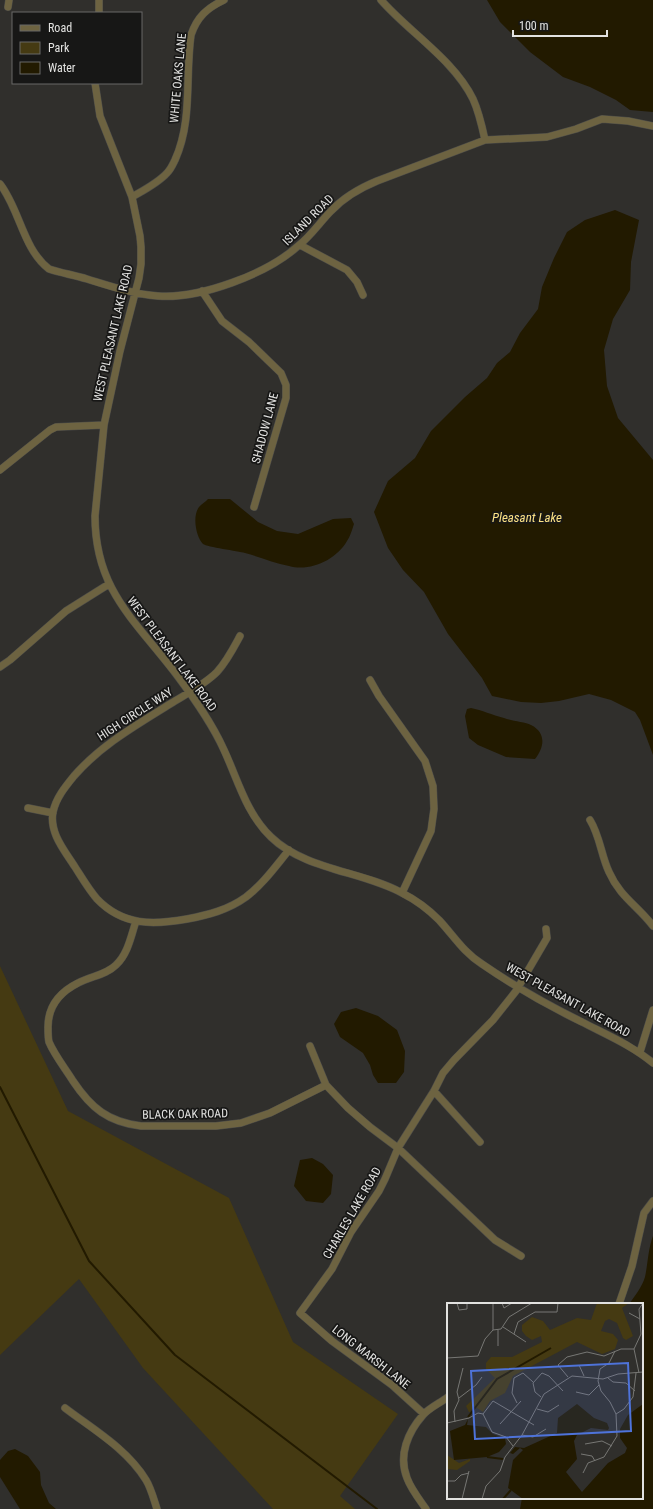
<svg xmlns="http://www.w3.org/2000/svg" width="653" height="1509" font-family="'Roboto Condensed',sans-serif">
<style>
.green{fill:#453a12}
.water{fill:#221a00}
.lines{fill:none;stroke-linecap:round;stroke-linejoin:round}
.stream{stroke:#221a00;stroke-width:2}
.minor-casing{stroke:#4c4c49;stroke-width:8}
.minor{stroke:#6d6341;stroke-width:7}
.labels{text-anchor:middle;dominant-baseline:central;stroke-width:3.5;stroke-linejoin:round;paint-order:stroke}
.street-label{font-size:12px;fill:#e2e2e0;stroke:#171716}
.water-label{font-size:13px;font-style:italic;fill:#fbe185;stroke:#171716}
.inset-river{fill:none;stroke:#221a00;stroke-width:2}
.inset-road{fill:none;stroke:#777774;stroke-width:1}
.view{fill:#4e73da;fill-opacity:0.15;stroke:#4e73da;stroke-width:2}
.inset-edge{fill:none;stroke:#e2e2e0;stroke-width:2}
</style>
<rect width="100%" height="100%" fill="#302f2c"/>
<path class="green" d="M0,966L68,1111L229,1198L293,1342L398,1414L340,1496L355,1509H273L143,1368L79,1279L0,1355Z"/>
<path class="water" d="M487,0H653V112L630,110L616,100L590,87L563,77L530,52L500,22Z
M615,210L639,220L631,262L630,290L613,319L604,350L607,386L618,418L653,460V755L640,720L635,712L611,700L589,694L559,701L541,703L521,702L492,696L482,678L448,634L424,592L403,570L388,548L374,512L388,481L415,458L431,431L465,397L487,378L497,363L510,352L520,333L538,309L542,287L554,258L567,232L585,220Z
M208,499H230L258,522L277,531L298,534L333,519L351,518L354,524C352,530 350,537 347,541C336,560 310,572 289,566C274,563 260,557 245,553C238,551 207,547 203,544C196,537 192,516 199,507C201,504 206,502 208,499Z
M471,708C482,710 492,715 504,718C511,721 525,722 531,725C547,733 544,748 535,759L506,757L478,745L469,738L465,716L467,709Z
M356,1008L378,1016L397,1030L405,1051L404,1072L396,1083H378L373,1075L370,1065L363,1053L340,1037L334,1024L341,1012Z
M312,1158L323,1164L333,1175L331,1194L323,1203L306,1201L294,1186L300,1160Z
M653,1236V1509H520L522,1498H642V1304H629C635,1296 642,1287 645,1277C648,1263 648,1249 653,1236Z
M15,1449L28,1456L40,1472L41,1485L49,1503L56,1509H20L0,1477V1460L8,1451Z"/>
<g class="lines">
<path class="stream" d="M0,1087L89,1261L175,1355L377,1509"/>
<defs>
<path id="minor" d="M381,0C409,32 454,60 473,99C479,112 482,126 485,140
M8,7L9,0
M99,13V0
M95,83L100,116L132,197L140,236L141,247V264L139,278L120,351L104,425L95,516C95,590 135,620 176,674C194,698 212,723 224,750C238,780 246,813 271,837C305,870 362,871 402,893C416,900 428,909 439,920C453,935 464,953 482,964C514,986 547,1005 582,1022C607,1035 631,1045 653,1063
M0,184C20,210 23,249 49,269C61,273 74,275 87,279C110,286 133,294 158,296C200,299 267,274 298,246C311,236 320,222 331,211C344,197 360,188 377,181L485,140L547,137L576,129L602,119L628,121L653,126
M132,197C144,190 158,183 167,173C171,169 173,164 175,160C193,120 185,77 191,35C197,17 207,8 224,0
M300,245L347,270L357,282L363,295
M202,291L222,321L249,342L281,373L286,385V398L254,507
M0,470L50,430L56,427L104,425
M240,636C233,649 227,661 217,672C204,685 186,694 170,704C135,726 101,745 74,776C65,787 56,798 53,812C49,833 65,851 75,867C82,878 89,890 97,899C123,926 153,925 187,919C208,915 228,910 246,897C263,884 275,867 289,850
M0,667L10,660L66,611L109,584
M370,680L379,696L425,761L433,786L434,809L431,831L402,893
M28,808L53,813
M590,820C600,836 601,855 609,872C620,897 638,906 653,926
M136,921C131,936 128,954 116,965C106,975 91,976 78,983C60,992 48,1006 48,1027C48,1032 48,1038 49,1042C55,1056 65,1068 73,1081C91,1108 108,1122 141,1126H216L241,1123L270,1113L326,1085
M310,1046L326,1085L348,1108L370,1127L398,1148L495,1240L521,1256
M640,1052L653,1010
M434,1091L480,1142
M619,1304L632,1266L644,1213L653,1201
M65,1408C94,1430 127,1449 146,1480C151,1488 154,1500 157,1509
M424,1414L392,1385L332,1341L300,1313L332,1269L351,1232L379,1191L385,1179L398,1148L434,1091L443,1073L454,1060L493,1020L516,991L547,938L546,929
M426,1509C419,1499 411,1489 407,1478C398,1455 408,1432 423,1415C429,1408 440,1403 448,1397"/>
</defs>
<use href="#minor" class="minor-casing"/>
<use href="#minor" class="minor"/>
</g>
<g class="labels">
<g class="street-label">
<text transform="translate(178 78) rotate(-85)">WHITE OAKS LANE</text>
<text transform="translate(308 220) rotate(-45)">ISLAND ROAD</text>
<text transform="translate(113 333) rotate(-77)">WEST PLEASANT LAKE ROAD</text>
<text transform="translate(265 428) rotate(-75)">SHADOW LANE</text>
<text transform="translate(172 654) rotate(53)">WEST PLEASANT LAKE ROAD</text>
<text transform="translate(135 714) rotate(-33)">HIGH CIRCLE WAY</text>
<text transform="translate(568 1000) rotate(29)">WEST PLEASANT LAKE ROAD</text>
<text transform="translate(185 1114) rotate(-1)">BLACK OAK ROAD</text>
<text transform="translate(352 1213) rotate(-60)">CHARLES LAKE ROAD</text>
<text transform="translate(371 1357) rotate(38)">LONG MARSH LANE</text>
</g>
<g class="water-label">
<text x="527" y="517">Pleasant Lake</text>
</g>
</g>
<g transform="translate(447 1303)">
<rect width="196" height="196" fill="#302f2c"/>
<path d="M150,0H182L175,5L186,33L179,37L176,35L170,20L162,16L158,18L154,28L166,31L171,37L168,46L155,51L130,39L66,73L58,90L43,98L36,109L27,103L23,109H22L19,103L48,75L39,66V60L44,54H65L95,39L94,33L85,37L79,33L75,28V22L85,14L96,18L103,27L130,15L144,17ZM0,152L12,160L23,156V158L10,167L0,166Z" fill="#453a12"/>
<path d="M130,101L147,115L160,120L162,125L161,127L144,125L130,132L127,138L130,156L119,169L135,189L161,160L178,150L180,145L173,135V126L181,112L196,101V196H76L61,185L66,157L76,147L73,145L66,151L63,150L68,144L77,145L110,130L111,115ZM21,116L20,122L39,124L46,131L58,135L59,141L52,149L40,154L7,157L3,128L18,122Z" fill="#221a00"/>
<path class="inset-river" d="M21,114L50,76L104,45M40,154L56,156M56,196L64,187"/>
<path class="inset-road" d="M10,0L12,7L20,6V0M55,0L57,5L65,0M182,10L193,16M56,24L79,39M46,27L54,26L62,14L85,0M51,27V43M67,31L71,19L88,9H110L111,0M0,55L31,53L38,36L46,27V0M132,62L137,73M192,70L187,46L194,31L192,6L196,0M121,74L111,62L120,54L140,49L157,53L174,46H187M161,75L166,79L179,80L188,88M129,89L142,92L152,82M94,94L88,89L86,80L95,70L102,73L116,88M12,95L29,82L35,74M70,100L65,90L67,75L76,70L86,79M90,106L101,109L112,102M36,111L46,98L87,122M36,111L45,129L59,134L66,143M169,111L177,106L186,94L189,70M8,119L7,108L12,97L10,89L16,65M0,120L22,115L31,110L36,111M53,121L74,98M75,132L86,134L99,126M138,141L155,138L165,143M134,151L145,153L148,158M136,170L141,160L157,154L170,133L169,111L163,99L154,88L151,78L153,66L162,60L168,48M0,178H8L14,172L22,170M15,196L22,168M35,196L39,183L53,168L58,154L75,132L97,91L125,73L156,76L171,71L196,69"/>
<path class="view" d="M181,60L184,128L28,136L24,68Z"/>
<rect width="196" height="196" class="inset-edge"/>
</g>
<rect x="12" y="12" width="130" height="72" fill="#171716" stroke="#686867"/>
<rect x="20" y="25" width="20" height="6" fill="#6d6341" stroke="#686867"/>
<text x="48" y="32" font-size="12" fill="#e2e2e0">Road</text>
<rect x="20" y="42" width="20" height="12" fill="#453a12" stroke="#686867"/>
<text x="48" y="52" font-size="12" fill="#e2e2e0">Park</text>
<rect x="20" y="62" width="20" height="12" fill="#221a00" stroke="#686867"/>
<text x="48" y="72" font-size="12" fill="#e2e2e0">Water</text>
<path d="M513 30v6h94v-6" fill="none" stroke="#e2e2e0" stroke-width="2"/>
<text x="519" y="30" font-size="12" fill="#e2e2e0" stroke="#171716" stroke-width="3" paint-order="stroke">100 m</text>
</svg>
